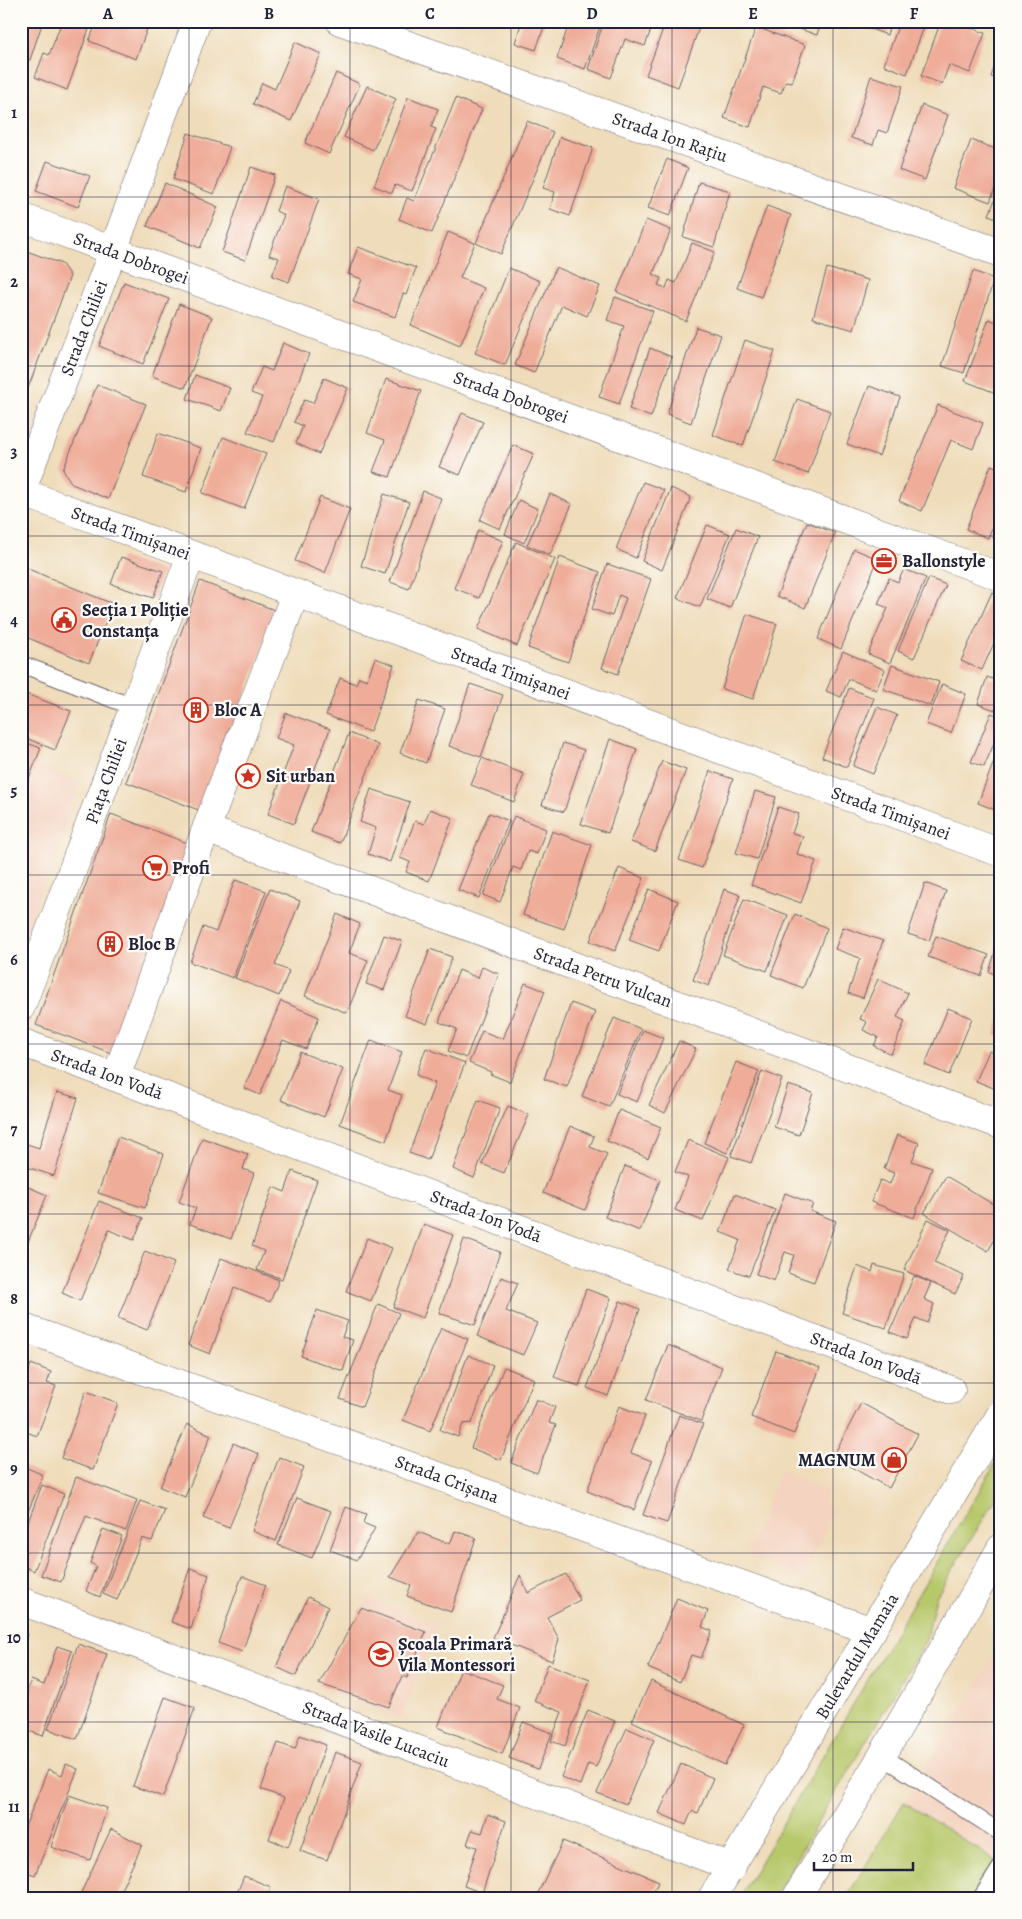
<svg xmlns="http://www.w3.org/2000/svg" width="1022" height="1919" font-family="Alegreya,serif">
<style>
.built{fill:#f4d3c0}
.green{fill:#b7c86b;stroke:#6c7553}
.building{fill:#efac98}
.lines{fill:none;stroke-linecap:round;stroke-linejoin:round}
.lane-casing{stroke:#6a6367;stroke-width:18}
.street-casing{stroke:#6a6367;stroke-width:29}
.secondary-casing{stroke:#6a6367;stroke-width:29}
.lane{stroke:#fff;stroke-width:16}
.street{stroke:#fff;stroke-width:28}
.secondary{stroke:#fff;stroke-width:28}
.grid{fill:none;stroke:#22223b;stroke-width:1;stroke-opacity:0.55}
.labels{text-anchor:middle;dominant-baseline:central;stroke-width:4.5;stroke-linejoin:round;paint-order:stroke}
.street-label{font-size:18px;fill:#22223b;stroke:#fdfcf7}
.poi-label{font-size:18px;font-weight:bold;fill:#22223b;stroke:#fdfcf7;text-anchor:start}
.neatline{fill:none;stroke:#22223b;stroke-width:2}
.grid-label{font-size:16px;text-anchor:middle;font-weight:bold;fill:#22223b}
</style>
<rect width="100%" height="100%" fill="#fdfcf7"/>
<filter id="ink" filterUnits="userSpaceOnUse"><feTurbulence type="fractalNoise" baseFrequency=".02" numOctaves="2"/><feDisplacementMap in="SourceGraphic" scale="10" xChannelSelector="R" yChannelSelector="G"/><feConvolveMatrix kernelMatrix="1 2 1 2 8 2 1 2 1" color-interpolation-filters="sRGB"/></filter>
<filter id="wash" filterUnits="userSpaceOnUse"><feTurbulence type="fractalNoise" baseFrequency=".0096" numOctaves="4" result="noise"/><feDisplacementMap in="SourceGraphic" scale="20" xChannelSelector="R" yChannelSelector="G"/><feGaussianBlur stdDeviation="1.12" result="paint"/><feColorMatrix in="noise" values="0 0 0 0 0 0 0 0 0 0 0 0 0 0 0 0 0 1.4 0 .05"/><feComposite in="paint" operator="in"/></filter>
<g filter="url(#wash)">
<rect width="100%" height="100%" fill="#efdcba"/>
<path class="built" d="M21,741L41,748L35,764L82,782L21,947Z
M781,1470L827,1491L822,1504L833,1510L805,1578L747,1555Z
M367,1597L439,1625L401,1718L316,1687Z
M1001,1644V1898H846L918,1780Z"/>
<path class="green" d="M1001,1454V1490L936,1597L926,1640L773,1898H739Z
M904,1802L1001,1864L981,1898H846Z"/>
<g id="blocks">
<path class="building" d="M21,21H43L30,60L21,57Z
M62,21H92L67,90L35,77L44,53L49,55Z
M97,21H150L136,59L89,41Z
M522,21H546L536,50L515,43Z
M570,21H602L585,69L557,59Z
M604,21H654L645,46L625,39L611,78L588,69Z
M666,21H689L700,25L678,87L646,75Z
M793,21H821L817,35L791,26Z
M849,21H891L887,35Z
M900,21H926L907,74L884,65Z
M941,21H974L971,28L985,33L970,73L949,65L942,84L921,76Z
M756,27L805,45L792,82L786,81L781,93L763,87L750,127L724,118Z
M295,42L321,54L291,121L253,104L262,83L275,89Z
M1000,50H1001V80L991,77Z
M336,73L360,84L329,154L305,143Z
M871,76L903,86L887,133L878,130L873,145L851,138Z
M367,86L396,99L373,150L344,137Z
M408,97L438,109L431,127L436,129L412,191L395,185L392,193L374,186Z
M456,98L482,109L432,233L399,219L407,198L414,201Z
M922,105L948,115L925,180L899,170Z
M527,121L553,132L501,254L476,243Z
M188,133L230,147L214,194L173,179Z
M560,137L593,148L570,216L550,209L555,192L543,188Z
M971,140L1001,151V172L990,202L953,188Z
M667,159L688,168L670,216L648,208Z
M47,161L90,176L78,207L36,191Z
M251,167L275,175L245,260L222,252Z
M699,182L730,191L714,247L683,237Z
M165,183L218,207L200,248L147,226Z
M1001,184V220L989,215Z
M285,186L319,199L289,282L272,276L279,258L269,255L284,215L276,211Z
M767,206L791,215L761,297L737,288Z
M646,220L671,230L653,274L661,278L658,285L666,288L669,280L676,283L692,243L715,252L686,321L617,292Z
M448,232L475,243L460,278L484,288L460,346L411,325Z
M358,247L416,268L406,295L403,294L395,317L353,302L362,279L348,274Z
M24,250L62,264L70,276L21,407V256Z
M556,267L600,286L587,316L562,305L534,373L515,365Z
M509,268L540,281L505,365L475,353Z
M827,268L868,280L854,330L813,318Z
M973,271L994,279L964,373L942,366Z
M124,282L169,299L143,364L99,346Z
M615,297L653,311L619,404L599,397L624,326L607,320Z
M179,304L212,317L185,388L152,376Z
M989,319L1001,324V395L965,381Z
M696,327L721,335L691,423L667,414Z
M745,340L775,351L743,446L713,435Z
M283,343L309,354L274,442L247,432L262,397L251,393L262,367L272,371Z
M650,348L672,357L651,417L629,409Z
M195,375L230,388L221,411L187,399Z
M324,378L348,388L319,454L296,443L303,426L294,422L304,400L313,403Z
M386,379L421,391L390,477L373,472L385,440L367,433Z
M97,385L146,404L108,499L72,484L63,470Z
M869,386L900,397L879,456L847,444Z
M797,399L830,411L808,474L775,462Z
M938,405L983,423L973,449L951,440L922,511L899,501Z
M462,413L483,422L460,475L439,467Z
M158,433L201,448L186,492L143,477Z
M223,437L266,454L244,509L202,493Z
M513,445L534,454L500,529L480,520Z
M991,465L1001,469V506L988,538L966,529Z
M643,482L664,490L636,558L616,549Z
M671,488L691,497L662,570L642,561Z
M423,491L441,498L409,589L390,582Z
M384,494L409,502L385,574L361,566Z
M550,494L572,504L550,555L527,545Z
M320,497L350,509L325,573L295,561Z
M519,500L538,509L524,543L505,534Z
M1001,515V540L992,537Z
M807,522L835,533L805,608L777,596Z
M707,525L730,534L700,607L677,598Z
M736,528L758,537L730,608L707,599Z
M478,530L503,541L479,598L454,588Z
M516,542L555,559L517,646L478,629Z
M854,549L878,559L841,649L818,639Z
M121,557L163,571L153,598L111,584Z
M560,557L600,572L568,662L528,648Z
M607,564L651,579L618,674L602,668L626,598L619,595L612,616L592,609Z
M21,566L113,604L89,663L21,635Z
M904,569L926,578L890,663L868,654L888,608L878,604L889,578L898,582Z
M929,578L946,585L914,658L898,651Z
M200,581L277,611L201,811L126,782Z
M992,592L1001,596V627L982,670L961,661Z
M747,614L777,624L753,699L722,689Z
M843,651L885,670L876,690L849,679L841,697L826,691Z
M375,658L394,665L370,732L326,715L340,678L356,684L359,677L367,680Z
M892,665L939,682L931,706L883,689Z
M1000,673H1001V712L978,704L987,677L998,681Z
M470,684L503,695L481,757L449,746Z
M942,684L966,694L951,733L926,724Z
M849,688L874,698L847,767L822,757Z
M21,692L71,711L55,750L21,736Z
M419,700L445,709L426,763L400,753Z
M877,707L897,715L873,774L853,766Z
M286,713L330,729L294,824L268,814L294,745L276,738Z
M991,713L1001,717V727L984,767L971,762Z
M349,733L378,745L340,843L311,832Z
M610,739L637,749L608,833L581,824Z
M21,741L41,748L21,799Z
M563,743L584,750L564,812L542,805Z
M998,751L1001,752V803L998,811L978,803Z
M482,758L524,774L514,802L471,785Z
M662,761L686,770L655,851L631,842Z
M710,771L733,779L702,868L679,860Z
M371,789L410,802L390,862L368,854L376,828L360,822Z
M755,791L776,797L757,859L736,853Z
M778,807L799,814L792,833L803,836L797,854L816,861L801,903L751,885Z
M430,809L453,818L429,881L406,872L410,862L400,858L415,821L424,824Z
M489,813L509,821L479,898L458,890Z
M111,814L190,844L114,1054L36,1025Z
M514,816L546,829L537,854L528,851L521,870L513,867L500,902L483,895Z
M552,831L592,845L564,929L523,915Z
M619,868L644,878L615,951L590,941Z
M235,880L266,891L233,978L190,962L203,927L216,932Z
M925,883L946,891L929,941L908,934Z
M270,889L300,901L275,965L289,971L279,996L235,978Z
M649,889L678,901L659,951L629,940Z
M724,889L740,895L709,986L693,980Z
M744,899L788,915L767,971L723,955Z
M337,914L360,924L349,953L368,960L347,1013L305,996Z
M795,914L827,928L803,988L771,975Z
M843,927L883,941L863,998L848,993L860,958L835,949Z
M384,935L402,941L384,990L366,984Z
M936,936L989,955L981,976L928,957Z
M1000,937H1001V976L989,972Z
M430,949L452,957L427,1024L405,1016Z
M482,967L499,974L466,1058L448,1051L457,1029L439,1022L459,970L478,978Z
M878,979L908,993L897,1017L905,1021L891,1054L874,1046L878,1037L863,1030L867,1022L860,1019Z
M525,983L545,991L510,1082L490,1074L491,1072L469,1063L482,1031L503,1039Z
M281,1001L319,1017L306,1049L283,1040L260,1095L244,1088Z
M571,1003L595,1012L567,1087L544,1079Z
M948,1008L972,1018L949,1075L925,1065Z
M614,1018L641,1029L609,1107L582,1096Z
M1000,1018H1001V1036L995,1035Z
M643,1030L663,1038L637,1102L617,1094Z
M371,1040L402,1052L388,1090L402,1095L386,1141L340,1124Z
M679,1041L696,1049L665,1113L649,1105Z
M426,1048L465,1063L428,1160L409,1153L435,1083L416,1075Z
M989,1051L1001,1056V1091L976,1081Z
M300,1052L343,1069L324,1117L281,1100Z
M736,1062L759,1071L727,1153L704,1143Z
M762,1071L782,1079L751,1163L731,1156Z
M21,1081L27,1083L21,1099Z
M788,1085L813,1093L799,1135L774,1127Z
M57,1092L78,1098L54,1176L21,1165V1142L39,1148Z
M478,1100L500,1108L474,1178L453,1169Z
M508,1106L529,1115L504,1173L482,1164Z
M619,1110L661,1127L648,1158L607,1141Z
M570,1126L594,1136L590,1147L607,1154L585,1210L543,1193Z
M897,1135L919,1143L912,1161L932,1168L914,1218L871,1202L880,1180L890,1184L894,1173L884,1169Z
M118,1137L164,1154L145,1208L98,1193Z
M202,1138L248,1154L243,1169L254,1173L231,1239L190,1224L196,1208L179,1202Z
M688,1140L729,1157L703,1221L675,1210L688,1177L675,1172Z
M625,1166L660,1180L640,1231L605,1217Z
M292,1171L317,1180L282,1279L257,1270L264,1251L252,1246L273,1187L285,1192Z
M946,1176L1001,1209V1229L988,1251L924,1213Z
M21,1184L47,1195L21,1259Z
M785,1193L813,1204L810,1211L836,1221L814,1282L788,1273L794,1255L785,1252L774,1281L756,1274Z
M735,1194L775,1210L749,1276L729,1269L740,1240L720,1232Z
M99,1201L143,1218L134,1240L109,1230L80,1301L62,1293Z
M928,1219L950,1230L934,1263L964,1276L955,1294L904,1270Z
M424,1224L453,1235L423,1318L393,1307Z
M367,1238L392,1248L371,1301L346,1291Z
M464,1239L500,1252L475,1325L439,1313Z
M145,1251L174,1263L147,1330L118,1318Z
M221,1258L279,1280L270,1302L234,1288L210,1354L188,1345Z
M874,1265L904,1274L886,1328L842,1313L857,1266L872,1272Z
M914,1276L931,1283L924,1299L934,1304L927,1323L916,1318L907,1339L890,1332Z
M501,1277L518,1283L506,1311L537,1323L523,1355L477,1336Z
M586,1289L611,1298L579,1386L554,1377Z
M620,1301L640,1309L608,1396L587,1388Z
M378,1304L399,1313L362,1407L340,1399Z
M317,1310L348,1321L342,1337L353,1340L343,1371L301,1356Z
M441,1328L468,1339L430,1431L403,1420Z
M668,1345L722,1367L701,1421L646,1400Z
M776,1351L820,1368L794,1434L751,1417Z
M468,1355L493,1365L472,1423L463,1424L458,1437L440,1430Z
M31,1364L51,1372L47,1383L56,1386L37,1436L21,1430V1391Z
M504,1367L534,1379L501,1460L471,1448Z
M86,1391L118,1403L93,1470L61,1458Z
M536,1399L555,1407L549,1423L556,1425L537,1473L511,1463Z
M861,1403L918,1434L889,1488L833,1457Z
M619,1406L645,1416L631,1453L652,1461L634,1510L587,1491Z
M679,1415L703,1424L667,1523L643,1515Z
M187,1424L211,1435L185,1497L160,1487Z
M233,1443L259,1454L229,1528L203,1518Z
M279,1457L304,1467L276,1541L252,1531Z
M23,1466L43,1475L21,1529V1471Z
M76,1477L137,1500L126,1531L86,1516L61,1582L41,1575Z
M42,1485L64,1494L34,1571L21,1565V1540Z
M297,1498L331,1511L312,1558L278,1545Z
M140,1501L165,1510L152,1541L142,1538L117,1600L103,1594Z
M346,1507L366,1514L363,1523L375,1528L357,1560L330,1550Z
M103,1529L122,1536L100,1597L86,1591L96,1566L90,1563Z
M455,1531L476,1538L451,1612L407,1596L411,1585L390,1577L418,1532L450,1544Z
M190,1568L209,1575L191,1629L171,1622Z
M566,1574L580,1600L547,1617L559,1639L552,1661L493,1638L520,1575L528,1593Z
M242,1576L266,1585L242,1652L218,1643Z
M308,1597L328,1607L296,1676L276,1667Z
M677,1598L708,1611L702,1627L712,1631L701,1658L691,1655L680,1682L648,1668Z
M361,1608L426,1632L407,1678L402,1676L389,1707L319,1684Z
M21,1633L27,1634L22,1651H21Z
M78,1644L107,1654L77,1739L48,1729Z
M57,1646L72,1651L43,1736L21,1728V1708L31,1680L44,1685Z
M548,1664L590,1680L565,1746L551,1741L562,1712L534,1701Z
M461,1669L503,1685L497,1699L520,1708L502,1754L438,1727Z
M651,1681L744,1725L725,1765L632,1721Z
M165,1697L195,1708L163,1797L133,1786Z
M588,1710L615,1721L596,1767L588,1764L580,1785L561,1777Z
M523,1722L552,1733L538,1769L509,1758Z
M627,1728L654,1740L626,1804L597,1793Z
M300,1735L326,1745L288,1847L269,1839L284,1798L261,1789L278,1743L295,1749Z
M335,1752L362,1762L327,1860L300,1851Z
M66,1764L78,1769L35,1875L21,1870V1837L48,1769L62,1775Z
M681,1764L713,1778L698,1813L692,1811L686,1825L659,1813Z
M69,1795L107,1808L90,1860L51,1847Z
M488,1814L506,1821L482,1893L464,1886L477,1847L467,1844L472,1830L482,1833Z
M111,1829L142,1845L117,1898H81L79,1897Z
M563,1841L659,1881L650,1898H547L538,1893Z
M244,1876L271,1887L266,1898H235Z"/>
</g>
</g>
<g filter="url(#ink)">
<use href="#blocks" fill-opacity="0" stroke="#6a6367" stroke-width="1"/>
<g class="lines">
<defs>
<path id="lane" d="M21,664L133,707
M882,1756L1001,1833
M981,1898L1001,1867"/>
<path id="street" d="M21,217L1001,577
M21,492L1001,853
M21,492L113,251L197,21
M206,829L1001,1125
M21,1007L191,555
M21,1042L951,1390
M116,1077L206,829L295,594
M21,1327L872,1631
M21,1601L732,1867"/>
<path id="secondary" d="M340,21L1001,253
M712,1898L1001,1414
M796,1898L882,1756L1001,1548"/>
</defs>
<use href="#lane" class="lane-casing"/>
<use href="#street" class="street-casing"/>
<use href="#secondary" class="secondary-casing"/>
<use href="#lane" class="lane"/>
<use href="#street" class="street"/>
<use href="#secondary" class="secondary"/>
</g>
</g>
<path class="grid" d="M189,21V1898M350,21V1898M511,21V1898M672,21V1898M833,21V1898M21,197H1001M21,366H1001M21,536H1001M21,705H1001M21,875H1001M21,1044H1001M21,1214H1001M21,1383H1001M21,1553H1001M21,1722H1001"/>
<defs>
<symbol id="office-ring" viewBox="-11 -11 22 22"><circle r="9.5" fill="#fdfcf7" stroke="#c8321e" stroke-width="1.5"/><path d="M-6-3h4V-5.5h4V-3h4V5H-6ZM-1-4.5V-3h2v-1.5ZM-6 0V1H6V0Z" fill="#c8321e"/></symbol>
<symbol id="civic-ring" viewBox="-11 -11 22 22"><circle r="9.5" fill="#fdfcf7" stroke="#c8321e" stroke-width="1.5"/><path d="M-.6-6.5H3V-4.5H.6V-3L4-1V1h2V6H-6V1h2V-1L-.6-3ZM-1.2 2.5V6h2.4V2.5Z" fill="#c8321e"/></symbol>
<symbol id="building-ring" viewBox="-11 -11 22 22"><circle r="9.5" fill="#fdfcf7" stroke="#c8321e" stroke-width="1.5"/><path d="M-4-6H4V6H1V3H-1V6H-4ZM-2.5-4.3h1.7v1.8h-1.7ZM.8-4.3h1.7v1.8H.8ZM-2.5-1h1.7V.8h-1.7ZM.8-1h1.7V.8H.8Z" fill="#c8321e"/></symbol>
<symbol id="sight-ring" viewBox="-11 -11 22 22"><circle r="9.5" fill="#fdfcf7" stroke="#c8321e" stroke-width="1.5"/><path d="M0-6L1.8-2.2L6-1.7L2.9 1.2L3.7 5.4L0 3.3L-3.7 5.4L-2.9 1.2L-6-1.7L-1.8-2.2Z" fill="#c8321e"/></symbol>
<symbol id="supermarket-ring" viewBox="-11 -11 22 22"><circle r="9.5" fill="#fdfcf7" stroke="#c8321e" stroke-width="1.5"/><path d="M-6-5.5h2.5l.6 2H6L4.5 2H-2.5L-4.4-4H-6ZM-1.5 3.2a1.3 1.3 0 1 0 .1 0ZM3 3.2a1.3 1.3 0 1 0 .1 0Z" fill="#c8321e"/></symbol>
<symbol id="shop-ring" viewBox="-11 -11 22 22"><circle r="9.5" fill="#fdfcf7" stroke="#c8321e" stroke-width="1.5"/><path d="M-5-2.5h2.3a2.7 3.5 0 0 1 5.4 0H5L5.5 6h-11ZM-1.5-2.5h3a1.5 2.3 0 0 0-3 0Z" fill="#c8321e"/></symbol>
<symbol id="school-ring" viewBox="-11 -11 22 22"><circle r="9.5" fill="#fdfcf7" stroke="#c8321e" stroke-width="1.5"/><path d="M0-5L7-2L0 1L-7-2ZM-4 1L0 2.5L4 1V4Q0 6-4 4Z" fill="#c8321e"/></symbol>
</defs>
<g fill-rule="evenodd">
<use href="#office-ring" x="870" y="547" width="28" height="28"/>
<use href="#civic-ring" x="50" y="606" width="28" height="28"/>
<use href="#building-ring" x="182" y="696" width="28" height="28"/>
<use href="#sight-ring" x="234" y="762" width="28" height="28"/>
<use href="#supermarket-ring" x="141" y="854" width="28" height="28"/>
<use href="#building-ring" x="96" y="930" width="28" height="28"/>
<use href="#shop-ring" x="880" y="1446" width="28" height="28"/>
<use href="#school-ring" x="367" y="1640" width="28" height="28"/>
</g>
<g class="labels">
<g class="street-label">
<text transform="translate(670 137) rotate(19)">Strada Ion Rațiu</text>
<text transform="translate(131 258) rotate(20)">Strada Dobrogei</text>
<text transform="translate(84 328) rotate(-69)">Strada Chiliei</text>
<text transform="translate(511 397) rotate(20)">Strada Dobrogei</text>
<text transform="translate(131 533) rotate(20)">Strada Timișanei</text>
<text transform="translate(511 673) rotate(20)">Strada Timișanei</text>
<text transform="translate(106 781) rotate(-70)">Piața Chiliei</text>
<text transform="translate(891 813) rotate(20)">Strada Timișanei</text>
<text transform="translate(603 977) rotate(20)">Strada Petru Vulcan</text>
<text transform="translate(107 1074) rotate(20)">Strada Ion Vodă</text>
<text transform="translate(486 1216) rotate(21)">Strada Ion Vodă</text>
<text transform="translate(866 1358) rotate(21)">Strada Ion Vodă</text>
<text transform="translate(447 1479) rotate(20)">Strada Crișana</text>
<text transform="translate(857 1656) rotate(-59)">Bulevardul Mamaia</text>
<text transform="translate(376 1734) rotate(21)">Strada Vasile Lucaciu</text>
</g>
<g class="poi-label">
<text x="902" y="561">Ballonstyle</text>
<text x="82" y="610">Secția 1 Poliție<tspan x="82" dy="21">Constanța</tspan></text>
<text x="214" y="710">Bloc A</text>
<text x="266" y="776">Sit urban</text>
<text x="172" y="868">Profi</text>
<text x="128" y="944">Bloc B</text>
<text x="876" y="1460" text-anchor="end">MAGNUM</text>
<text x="398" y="1644">Școala Primară<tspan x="398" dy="21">Vila Montessori</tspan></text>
</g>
</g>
<rect width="1022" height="1919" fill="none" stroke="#fdfcf7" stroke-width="55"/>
<path d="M814 1862v8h99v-8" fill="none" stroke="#22223b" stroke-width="2.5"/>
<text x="822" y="1862" font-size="15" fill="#22223b" stroke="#fdfcf7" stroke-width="4" paint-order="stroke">20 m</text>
<rect x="28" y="28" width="966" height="1864" class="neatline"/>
<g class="grid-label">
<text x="108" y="19">A</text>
<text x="269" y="19">B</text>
<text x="430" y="19">C</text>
<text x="592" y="19">D</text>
<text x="753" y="19">E</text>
<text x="914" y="19">F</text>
<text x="14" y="118">1</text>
<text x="14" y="287">2</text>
<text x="14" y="457">3</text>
<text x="14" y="626">4</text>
<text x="14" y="796">5</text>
<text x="14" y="965">6</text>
<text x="14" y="1135">7</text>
<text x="14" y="1304">8</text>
<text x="14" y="1474">9</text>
<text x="14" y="1643">10</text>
<text x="14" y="1812">11</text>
</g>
</svg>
